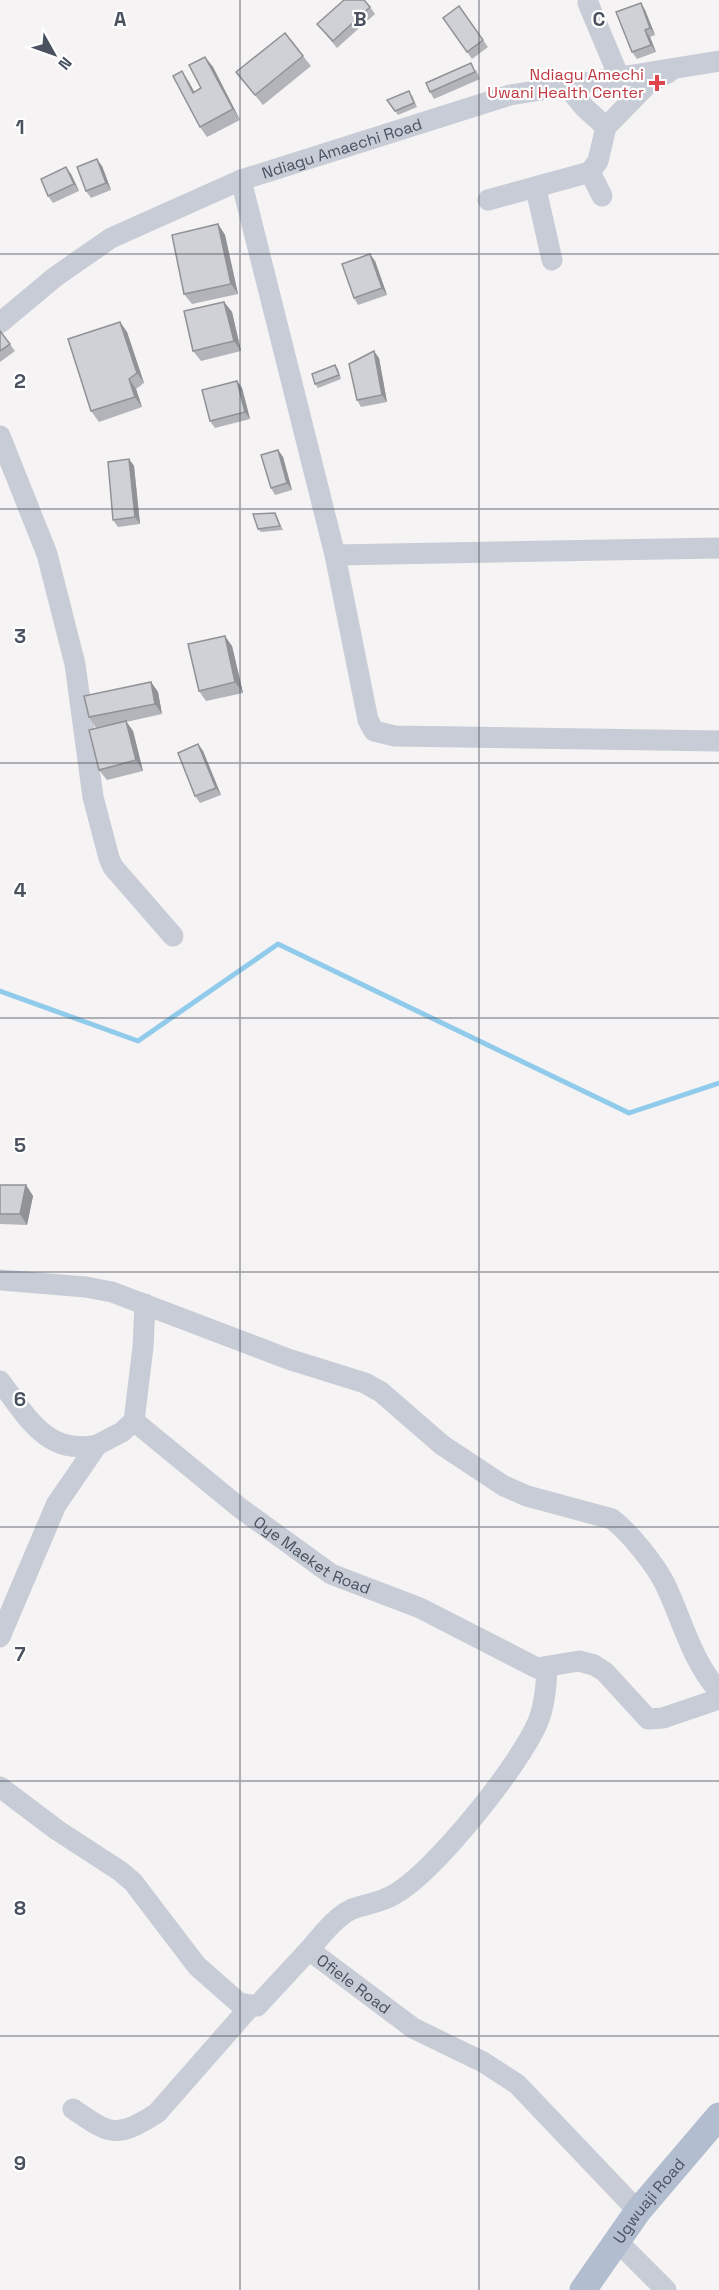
<svg xmlns="http://www.w3.org/2000/svg" width="719" height="2290" font-family="'Space Grotesk',sans-serif">
<style>
.lines{fill:none;stroke-linecap:round;stroke-linejoin:round}
.stream{stroke:#91cbec;stroke-width:5}
.minor{stroke:#c7ccd6;stroke-width:21}
.major{stroke:#b3bdd0;stroke-width:27}
.wall{fill:#b2b4b9}
.shaded-wall{fill:#919296}
.building{fill:#cfd1d7;stroke:#919296;stroke-width:1.5}
.grid{fill:none;stroke:#4a5260;stroke-width:1.5;stroke-opacity:0.55}
.health-dot{fill:#e0444e;stroke:#fff;stroke-width:2}
.labels{text-anchor:middle;dominant-baseline:central;stroke-width:4.5;stroke-linejoin:round;paint-order:stroke}
.health-label{font-size:16px;fill:#be3a42;stroke:#fff;text-anchor:end}
.street-label{font-size:16px;fill:#4a5260;stroke:#fff}
.grid-label{font-size:20px;text-anchor:middle;font-weight:bold;fill:#4a5260;stroke:#fff;stroke-width:4.5;stroke-linejoin:round;paint-order:stroke}
</style>
<rect width="100%" height="100%" fill="#f5f3f3"/>
<g class="lines">
<path class="stream" d="M0,991L138,1041L278,944L629,1113L719,1083"/>
<g class="minor">
<path d="M588,3L619,77"/>
<path d="M565,84L585,108L606,127"/>
<path d="M590,172L602,196"/>
<path d="M241,180L335,555L368,720L374,731L395,736L719,741"/>
<path d="M536,189L552,260"/>
<path d="M488,200L590,172L598,161L606,127L649,83L669,72"/>
<path id="s1" d="M0,323L55,277L111,238L241,180L510,95L719,61"/>
<path d="M0,436L47,554L75,664L93,797L109,858L113,867L173,936"/>
<path d="M335,555L719,548"/>
<path d="M0,1280L86,1287L112,1292L288,1359L365,1383L381,1392L442,1445L504,1486L527,1496L612,1519C629,1532 655,1564 665,1584C682,1619 692,1662 719,1691"/>
<path d="M0,1381C27,1417 47,1456 97,1445"/>
<path id="s2" d="M134,1421L240,1508L331,1574L420,1608L537,1668L579,1661L594,1665L605,1672L648,1719L663,1718L719,1699"/>
<path d="M0,1637L56,1505L97,1445L122,1432L134,1421L143,1347L145,1304"/>
<path id="s3" d="M0,1787L57,1830L120,1871L133,1882L197,1966L239,2003L257,2006L309,1950L413,2028L483,2062L517,2084L638,2211"/>
<path d="M309,1950C321,1936 335,1917 352,1909C366,1904 383,1902 395,1894C436,1870 519,1766 538,1722C545,1704 546,1687 547,1668"/>
<path d="M73,2109C111,2135 116,2139 157,2113L250,2007"/>
<path d="M617,2241L666,2290"/>
</g>
<path class="major" id="s4" d="M583,2290L638,2211L719,2116"/>
</g>
<path class="wall" d="M641,3L645,10L655,35L650,37L656,52L637,59L632,52Z
M459,6L488,47L472,59L443,18Z
M370,7L375,14L337,48L317,24Z
M303,56L311,66L263,105L236,72Z
M205,57L213,67L240,120L207,137L200,127L189,82L194,92L201,88Z
M476,70L480,79L434,99L430,92Z
M412,95L417,107L398,115L387,100Z
M102,166L111,190L91,198L86,191Z
M71,174L79,191L53,203L48,196Z
M218,224L225,235L238,294L192,304L184,294Z
M375,261L387,295L358,305L354,298Z
M224,302L232,312L241,351L201,361L193,351Z
M120,322L127,332L144,383L136,389L142,407L99,422L91,411Z
M0,331L15,351L0,362Z
M379,358L387,402L361,407L357,400Z
M335,365L338,369L341,379L318,388L315,384Z
M237,381L242,388L250,419L215,428L210,421Z
M278,450L283,457L292,490L275,495L271,488Z
M129,459L134,466L140,524L118,527L113,520Z
M275,513L283,530L261,532L258,529Z
M232,646L243,693L206,701L199,691Z
M151,682L158,692L162,714L126,722L133,731L143,771L107,780L99,770L113,724L96,728L89,717Z
M198,744L203,751L221,795L200,803L195,796Z
M0,1185H26L33,1196L27,1225L0,1224Z"/>
<path class="shaded-wall" d="M641,3L645,10L655,35L650,28Z
M645,30L650,37L656,52L651,45Z
M205,57L213,67L240,120L233,109Z
M182,71L189,82L200,103L193,93Z
M97,159L102,166L111,190L106,183Z
M66,167L71,174L79,191L74,184Z
M218,224L225,235L238,294L231,284Z
M370,254L375,261L387,295L382,288Z
M224,302L232,312L241,351L234,341Z
M120,322L127,332L144,383L137,373Z
M374,351L379,358L387,402L382,395Z
M129,379L136,389L142,407L135,397Z
M237,381L242,388L250,419L245,412Z
M278,450L283,457L292,490L287,483Z
M129,459L134,466L140,524L135,517Z
M225,636L232,646L243,693L235,682Z
M151,682L158,692L162,714L155,704Z
M126,721L133,731L143,771L136,760Z
M198,744L203,751L221,795L216,788Z
M26,1185L33,1196L27,1225L20,1214Z"/>
<path class="building" d="M344,0H364L370,7L333,41L317,24Z
M641,3L650,28L645,30L651,45L632,52L616,12Z
M459,6L483,40L467,52L443,18Z
M285,33L303,56L255,95L236,72Z
M205,57L233,109L200,127L173,76L182,71L193,93L201,88L189,65Z
M471,63L475,72L430,92L426,83Z
M409,91L414,103L395,111L387,100Z
M97,159L106,183L86,191L77,167Z
M66,167L74,184L48,196L41,179Z
M218,224L231,284L184,294L172,235Z
M370,254L382,288L354,298L342,264Z
M224,302L234,341L193,351L184,311Z
M120,322L137,373L129,379L135,397L91,411L68,339Z
M0,331L10,344L0,351Z
M374,351L382,395L357,400L349,364Z
M335,365L339,375L315,384L312,374Z
M237,381L245,412L210,421L202,390Z
M278,450L287,483L271,488L261,455Z
M129,459L135,517L113,520L108,462Z
M275,513L280,526L258,529L253,514Z
M225,636L235,682L199,691L188,644Z
M151,682L155,704L89,717L84,696Z
M126,721L136,760L99,770L89,730Z
M198,744L216,788L195,796L178,753Z
M0,1185H26L20,1214H0Z"/>
<path class="grid" d="M240,0V2290M479,0V2290M0,254H719M0,509H719M0,763H719M0,1018H719M0,1272H719M0,1527H719M0,1781H719M0,2036H719"/>
<path class="health-dot" d="M654 74h6v6h6v6h-6v6h-6v-6h-6v-6h6z"/>
<g class="labels">
<g class="health-label">
<text x="644" y="74">Ndiagu Amechi<tspan x="644" dy="18">Uwani Health Center</tspan></text>
</g>
<g class="street-label">
<text stroke="none"><textPath href="#s1" startOffset="388">Ndiagu Amaechi Road</textPath></text>
<text stroke="none"><textPath href="#s2" startOffset="224">Oye Maeket Road</textPath></text>
<text stroke="none"><textPath href="#s3" startOffset="476">Ofiele Road</textPath></text>
<text stroke="none"><textPath href="#s4" startOffset="111">Ugwuaji Road</textPath></text>
</g>
</g>
<g class="grid-label">
<text x="120" y="26">A</text>
<text x="360" y="26">B</text>
<text x="599" y="26">C</text>
<text x="20" y="134">1</text>
<text x="20" y="388">2</text>
<text x="20" y="643">3</text>
<text x="20" y="897">4</text>
<text x="20" y="1152">5</text>
<text x="20" y="1406">6</text>
<text x="20" y="1661">7</text>
<text x="20" y="1915">8</text>
<text x="20" y="2170">9</text>
</g>
<g transform="translate(54 54) rotate(130)" stroke="#ffffff" stroke-width="4.5" paint-order="stroke">
<path d="M0-4.5L10 22L0 15L-10 22Z" fill="#4a5260"/>
<text y="-9" font-size="16" font-weight="bold" text-anchor="middle" fill="#4a5260">N</text>
</g>
</svg>
